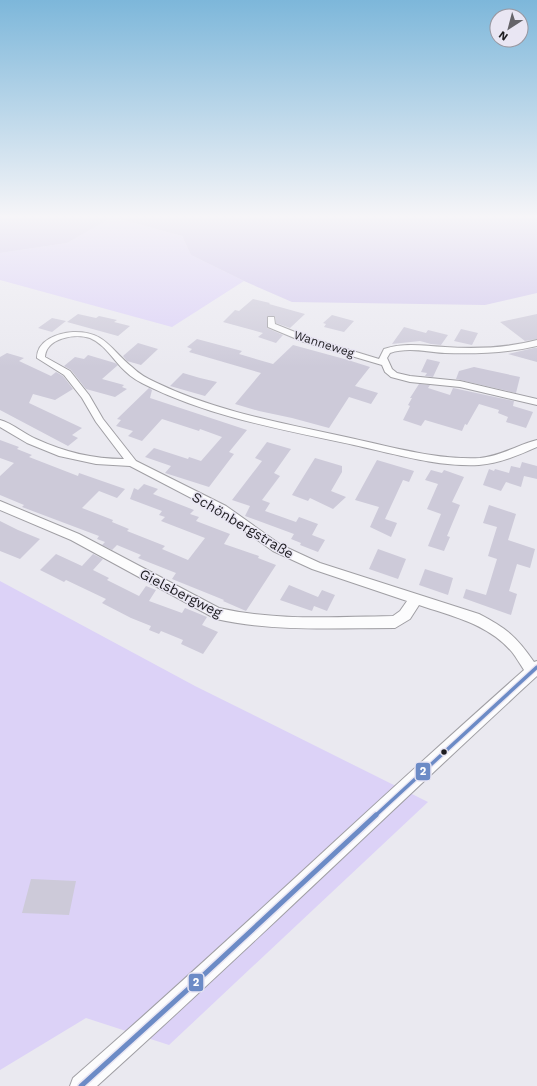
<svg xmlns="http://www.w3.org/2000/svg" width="537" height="1086" font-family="'Work Sans',sans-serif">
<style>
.green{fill:#dcd2f7}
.forest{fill:#d3c9ee}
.building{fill:#cdcad9}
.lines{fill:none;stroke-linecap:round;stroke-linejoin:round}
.minor-casing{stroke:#a09fa4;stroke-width:2}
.minor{fill:#fcfcfd;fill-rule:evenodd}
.bus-1-far1-casing{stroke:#e9e6f3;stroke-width:6}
.bus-1-casing{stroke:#e9e6f3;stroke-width:8}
.bus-1-far1{stroke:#6c8bc6;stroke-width:3.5}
.bus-1{stroke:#6c8bc6;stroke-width:5}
.bus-dot{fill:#1e1d21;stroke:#e9e6f3;stroke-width:1.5}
.labels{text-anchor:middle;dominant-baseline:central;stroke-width:3;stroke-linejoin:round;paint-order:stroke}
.far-street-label{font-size:12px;fill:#1e1d21;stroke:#e9e6f3}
.street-label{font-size:14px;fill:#1e1d21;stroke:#e9e6f3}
.line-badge{stroke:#e9e6f3;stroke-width:1.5}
.badge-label{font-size:11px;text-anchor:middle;font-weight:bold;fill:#fff}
</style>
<rect width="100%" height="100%" fill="#eae9f0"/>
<path class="green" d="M111,217L182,236L191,255L244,281L172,327L0,280V253L67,243Z
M0,581L195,686L428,802L169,1045L86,1018L0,1070Z"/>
<path class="forest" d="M0,215H537V293L485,305L292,302L244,281L191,255L182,236L112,217L67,243L0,253Z"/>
<path class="building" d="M253,299L270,303L269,304L305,314L290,328L276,323L275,316H267V328L283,335L276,343L258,337L263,333L223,322L235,310L239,311Z
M78,314L96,318L99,316L117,320L114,322L130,326L118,336L67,322Z
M537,314V339L525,341L500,322Z
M332,315L354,321L344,332L324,327L326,324L323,323Z
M52,318L66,321L52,332L38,328Z
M404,327L426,333L428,330L448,335L441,345L431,344L420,341L392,344Z
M461,329L478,333L472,345L454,341Z
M197,339L242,351L239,354L273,364L293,345L348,360L370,367L355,386L378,393L371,404L349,397L329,428L292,418L259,411L235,404L261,373L189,352L192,349L187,347Z
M138,343L158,349L141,365L127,361L123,356Z
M534,348H537V362L508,354Z
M7,353L24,358L19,361L51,376L56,372L63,376L73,389L55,400L33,394L29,403L82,428L72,435L78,438L68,446L0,410V357Z
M88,355L115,363L118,365L102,379L124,385L122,387L127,389L115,397L86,389L71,370L64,366L75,357L84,359Z
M427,359L440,362L433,377L425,376L427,373L421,372Z
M474,367L520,377L516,393L456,379L459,371Z
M183,373L200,378L217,382L205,396L170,386Z
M419,384L430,385L428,388L450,395L453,388L514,401L513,406L533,412L526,428L506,422L508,417L498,413L499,410L479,404L467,425L465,424L462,431L425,420L421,426L403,420L410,406L408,405L412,398H410Z
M149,388L152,390L150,398L247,430L229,452L234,454L209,487L165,473L171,466L145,457L154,448L188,459L189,457L201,461L222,437L200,429L199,431L162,419L142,441L128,436L133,431L116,426L121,420L117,419Z
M0,440L19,447L17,449L32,455L29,457L78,476L79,473L125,489L117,498L99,491L82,508L113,520L112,522L129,529L127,531L165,546L162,549L188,560L205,538L161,521L165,517L159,515L162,511L130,499L134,488L138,490L144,484L158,489L153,494L194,510L190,514L199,517L196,521L230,534L224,544L259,556L258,558L276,565L246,611L223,601L224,600L172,579L176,573L138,558L141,555L117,545L112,550L102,545L105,542L97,539L99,536L22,507L24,505L0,495V476L14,463L0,458Z
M267,442L291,449L274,473L280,476L262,500L270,503L265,511L296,522L299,517L318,524L312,535L325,540L318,552L300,545L301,543L291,539L294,534L245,516L250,506L232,500L262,461L255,458Z
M315,458L342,466V472L331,491L346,497L333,509L310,498L308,501L292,495Z
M377,460L414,471L409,482L403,480L385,519L397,523L391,537L370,527L379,507L355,500Z
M522,462L537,466V479L524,476L521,487L506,482L501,491L483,485L489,469L494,471L495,469L509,473L511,466L520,468Z
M431,470L442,473L444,470L464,477L452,502L460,505L447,536L450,537L444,551L428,546L441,514L427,509L438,484L425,480Z
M489,505L516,514L508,540L535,549L530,568L517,564L509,591L517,594L511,615L463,598L466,589L486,595L497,559L488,556L497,527L483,523Z
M0,521L18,530L40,539L20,559L0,551Z
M378,549L406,559L398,579L369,569Z
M56,554L82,566L93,554L103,559L93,570L109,578L107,580L139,596L146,586L156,590L149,601L182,613L185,608L207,617L202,625L218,632L203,654L181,644L183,640L161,631L159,634L149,630L151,626L131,618L102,603L106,599L66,580L64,582L40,570Z
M425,569L453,578L448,595L419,585Z
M289,585L318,597L322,590L335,595L327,611L314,606L312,611L280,600Z
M31,879L76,881L69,915L22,913Z"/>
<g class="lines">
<defs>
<path id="minor" d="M268,317H274L275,324L310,338L379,359L384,349C405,342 424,346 445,347C476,349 507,348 537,340V346C507,353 476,354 445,353C427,352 408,347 390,353L387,358L392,369L397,373L410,376L460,381L537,399V405L460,387L410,382L391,377L385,372L382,365L304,342L268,327Z
M73,332C105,331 110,349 132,367C139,374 148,379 157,383C219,413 288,424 355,439C396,448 437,460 480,458C501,456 517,445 537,440V447C519,455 500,463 479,465C436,467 395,454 354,445C286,430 214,418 150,387C141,383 132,378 125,371C113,360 105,344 90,338C75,333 46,338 45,357L70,371L89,395L103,419L136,461L226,506L281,545L320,563L479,614C506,628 516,636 534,662L537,661V676C389,812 246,952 97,1086H70L73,1078C226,945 372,804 524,670C520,664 516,657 512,652C489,624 451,616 419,605L410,619L395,628C335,628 275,632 216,619L71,540L0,510V501L79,534L219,608C276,621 334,617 393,616L400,611L407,601L312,569L273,551L218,512L130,466L96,464L59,456L27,443L0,427V420C12,423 24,434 36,439C64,452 93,459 124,459L96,422L82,398L64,375L37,358C37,340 58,333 73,332Z"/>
</defs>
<use href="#minor" class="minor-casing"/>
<use href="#minor" class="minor"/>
<defs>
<path id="bus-1-far1" d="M375,816L537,667"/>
<path id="bus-1" d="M81,1086L196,982L376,815"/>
</defs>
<use href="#bus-1-far1" class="bus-1-far1-casing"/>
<use href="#bus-1" class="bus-1-casing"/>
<use href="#bus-1-far1" class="bus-1-far1"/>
<use href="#bus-1" class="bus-1"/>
</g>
<linearGradient id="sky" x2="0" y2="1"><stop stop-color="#7db7da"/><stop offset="0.59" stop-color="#f6f5f8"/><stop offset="1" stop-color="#f6f5f8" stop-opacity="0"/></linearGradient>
<rect width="537" height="367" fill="url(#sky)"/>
<circle class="bus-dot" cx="444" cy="752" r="3.5"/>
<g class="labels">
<g class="far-street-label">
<text transform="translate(324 344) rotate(18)">Wanneweg</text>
</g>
<g class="street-label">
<text transform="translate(243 525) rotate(31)">Schönbergstraße</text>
<text transform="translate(181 593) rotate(27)">Gielsbergweg</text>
</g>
</g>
<g class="line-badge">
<rect x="415" y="762" width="16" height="19" rx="4" fill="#6c8bc6"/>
<rect x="188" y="973" width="16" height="19" rx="4" fill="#6c8bc6"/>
</g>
<g class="badge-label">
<text x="423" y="775">2</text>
<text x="196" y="986">2</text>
</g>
<g transform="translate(509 28) rotate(216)"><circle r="19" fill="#e9e6f3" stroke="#98969f"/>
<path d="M0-3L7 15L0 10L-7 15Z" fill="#656469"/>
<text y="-6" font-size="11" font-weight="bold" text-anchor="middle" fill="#1e1d21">N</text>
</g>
</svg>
